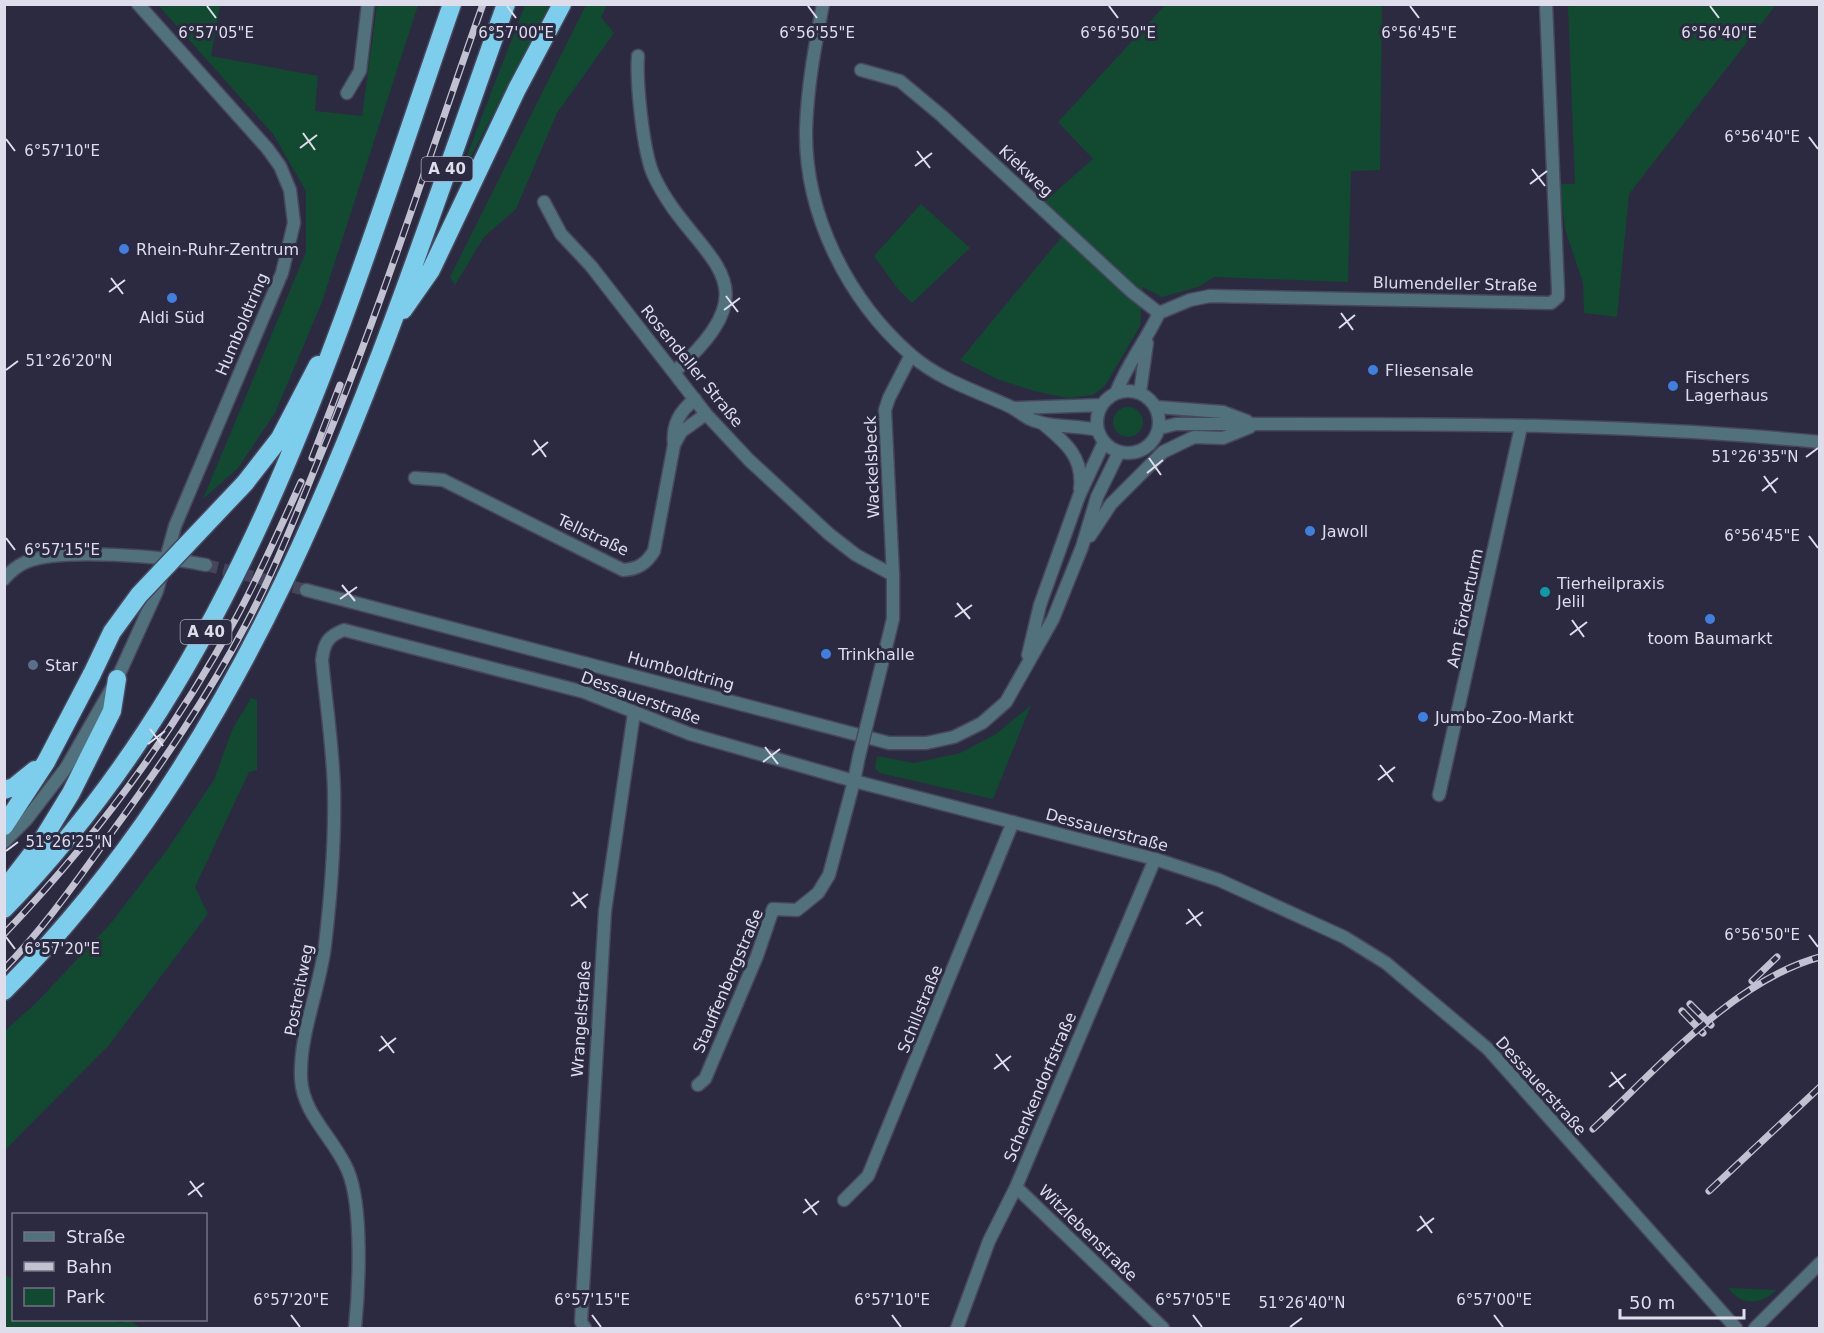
<svg xmlns="http://www.w3.org/2000/svg" width="1824" height="1333" font-family="'DejaVu Sans',sans-serif">
<style>
.green{fill:#124931}
.lines{fill:none;stroke-linecap:round;stroke-linejoin:round}
.tertiary-tunnel{stroke:#47455b;stroke-width:12;stroke-dasharray:12 6;stroke-linecap:butt}
.minor-casing{stroke:#48475c;stroke-width:15}
.tertiary-casing{stroke:#48475c;stroke-width:15}
.motorway-casing{stroke:#48475c;stroke-width:21}
.minor{stroke:#51717d;stroke-width:12}
.tertiary{stroke:#51717d;stroke-width:12}
.motorway{stroke:#7cceec;stroke-width:18}
.rail-casing{stroke:#c2c1d1;stroke-width:7}
.rail{stroke:#2c2a41;stroke-width:4.5;stroke-dasharray:14;stroke-linecap:butt}
.tertiary-bridge-casing{stroke:#48475c;stroke-width:15;stroke-linecap:butt}
.motorway-bridge-casing{stroke:#48475c;stroke-width:21;stroke-linecap:butt}
.tertiary-bridge{stroke:#51717d;stroke-width:12}
.motorway-bridge{stroke:#7cceec;stroke-width:18}
.ticks{fill:none;stroke:#deddec;stroke-width:2}
.shop-dot{fill:#3f7fe0;stroke:#2c2a41;stroke-width:2}
.culture-dot{fill:#0f9aa8;stroke:#2c2a41;stroke-width:2}
.service-dot{fill:#5c6f8a;stroke:#2c2a41;stroke-width:2}
.labels{text-anchor:middle;dominant-baseline:central;stroke-width:6;stroke-linejoin:round;paint-order:stroke}
.shield{fill:#2c2a41;stroke:#a9a7b9;stroke-width:1.5}
.shield-label{font-size:15px;font-weight:bold;fill:#deddec}
.street-label{font-size:16px;fill:#deddec;stroke:#2c2a41}
.poi-label{font-size:16px;fill:#deddec;stroke:#2c2a41;text-anchor:start}
.ticks-label{font-size:15px;text-anchor:middle;fill:#deddec;stroke:#2c2a41;stroke-width:6;stroke-linejoin:round;paint-order:stroke}
</style>
<rect width="100%" height="100%" fill="#2c2a41"/>
<path class="green" d="M158,5H220L211,56L318,76L315,111L362,116L377,5H418L322,302L275,413L238,468L203,499L306,252V191L273,134Z
M525,5H550L454,189Z
M586,5H607L601,17L614,33L557,113L516,209L484,237L455,285L450,277Z
M1165,5H1382L1380,170L1351,171L1348,282L1214,277L1198,287L1162,297L1143,287L1140,326L1105,386L1093,395L1068,398L1038,392L999,380L960,360L1070,227L1044,202L1093,159L1058,122Z
M1568,5H1776L1629,194L1617,317L1584,313L1583,283L1565,229L1560,184H1575Z
M921,204L970,248L912,303L898,289L874,256Z
M1113 422a15 15 0 1 1 30 0a15 15 0 1 1-30 0Z
M251,698L257,700V770L249,772L195,887L208,914L109,1045L5,1150V1031L38,1001L111,923L167,850L214,780L232,730Z
M1031,705L993,799L880,773L875,768L877,756L914,763L960,753L996,734Z
M5,1275L13,1279L14,1320H112L120,1323L130,1320L141,1328H5Z
M1729,1289V1288L1776,1290C1762,1305 1741,1306 1729,1289Z"/>
<g class="lines">
<path class="tertiary-tunnel" d="M206,565L306,590"/>
<defs>
<path id="minor" d="M638,56C636,82 643,150 653,174C692,260 783,277 674,372
M861,70L900,81L942,116L1132,292L1159,313
M347,93L360,71L368,4
M544,202L561,234L591,266L706,414L749,460L829,534L856,555L893,575
M1140,392L1147,343
M1116,393C1127,364 1146,341 1159,313L1190,300L1210,296L1551,303L1558,297V290L1546,4
M695,399C679,412 672,425 674,445L681,432L706,414
M415,478L443,480L623,570C638,569 646,564 654,551L674,445
M1439,795L1521,427
M1016,1187L1163,1328
M844,1200L868,1176L1013,822
M355,1328C359,1289 363,1207 348,1171C335,1139 303,1115 301,1079C299,1034 320,989 325,945C331,894 335,842 334,791C333,747 326,703 322,660C324,643 328,636 344,630L584,692L690,734L854,781L829,875L818,893L797,910L773,909L757,956L705,1079L698,1085
M585,1328L581,1322L605,911L634,713
M957,1328L989,1241L1016,1187L1155,859
M1755,1328L1820,1263"/>
<path id="tertiary" d="M823,4C815,46 807,88 806,131C805,215 848,300 911,355C941,381 977,391 1011,407C1018,411 1024,416 1030,419C1050,428 1076,425 1098,430
M1097 422a31 31 0 1 1 62 0a31 31 0 1 1-62 0Z
M1156,407L1223,412L1247,421
M1014,408L1102,405
M1042,423C1065,442 1084,457 1080,489
M1160,428L1176,424C1390,424 1606,421 1820,442
M1090,536L1111,504L1163,452L1194,437L1223,438L1250,427
M4,579C10,572 19,565 26,562C62,547 167,557 206,565
M306,590L889,743H926L954,737L982,723L1006,702L1053,619L1082,547L1097,497L1119,452
M1028,655L1040,605L1079,496L1104,442
M871,708L893,619V575L885,410L889,398L911,355
M859,756L854,781L1155,859L1219,880L1344,937L1386,963L1488,1049L1736,1328
M4,842L26,820L66,768L117,679L157,591L175,526L282,273L294,223L290,190L280,166L267,148L138,4"/>
<path id="motorway" d="M403,310L431,270L517,89L562,4
M245,483L280,438L318,365
M4,790L14,787L35,770
M4,826L46,762L92,674
M4,890L41,842L71,793L112,711L117,679
M4,909C249,657 340,327 452,4
M4,991C273,722 381,353 506,4"/>
</defs>
<use href="#minor" class="minor-casing"/>
<use href="#tertiary" class="tertiary-casing"/>
<use href="#motorway" class="motorway-casing"/>
<use href="#minor" class="minor"/>
<use href="#tertiary" class="tertiary"/>
<use href="#motorway" class="motorway"/>
<defs>
<path id="rail" d="M312,458L340,385
M4,934C94,840 174,732 236,618C260,574 280,528 301,482
M4,969C45,927 78,879 112,832C161,765 207,698 245,626C273,574 294,520 316,466C379,315 428,159 483,4
M1752,981L1777,957
M1690,1004L1711,1025
M1682,1011L1703,1033
M1593,1129C1657,1069 1734,980 1820,957
M1709,1191L1820,1087"/>
</defs>
<use href="#rail" class="rail-casing"/>
<use href="#rail" class="rail"/>
<defs>
<path id="tertiary-bridge" d="M859,756L871,708"/>
<path id="motorway-bridge" d="M92,674L112,632L139,595L245,483"/>
</defs>
<use href="#tertiary-bridge" class="tertiary-bridge-casing"/>
<use href="#motorway-bridge" class="motorway-bridge-casing"/>
<use href="#tertiary-bridge" class="tertiary-bridge"/>
<use href="#motorway-bridge" class="motorway-bridge"/>
</g>
<path class="ticks" d="M207,6L216,18M507,6L516,18M808,6L817,18M1109,6L1118,18M1410,6L1419,18M1710,6L1719,18M303,133L315,150M1809,137L1818,149M6,139L15,151M300,148L317,135M917,151L930,168M915,166L932,153M1532,169L1545,186M1530,184L1547,171M111,278L123,294M109,292L125,280M726,296L738,312M724,310L740,298M1341,313L1353,330M1339,328L1355,315M6,370L18,361M534,440L546,457M532,455L548,442M1806,457L1818,448M1149,458L1161,475M1147,473L1163,460M1764,476L1776,493M1762,491L1778,478M1809,536L1818,548M6,538L15,550M342,585L355,601M340,599L357,587M957,603L970,619M955,617L972,605M1572,620L1584,637M1570,635L1587,622M150,729L163,746M148,744L165,731M765,747L778,764M763,762L780,749M1380,765L1393,782M1378,780L1395,767M6,851L18,842M573,892L586,908M571,906L588,894M1188,909L1201,926M1186,924L1203,912M1809,935L1818,947M6,937L15,949M381,1036L394,1053M379,1051L396,1038M996,1054L1009,1071M994,1069L1011,1056M1611,1072L1624,1089M1609,1087L1626,1074M190,1181L202,1197M188,1195L204,1183M805,1199L817,1215M803,1213L819,1201M1420,1216L1432,1233M1417,1231L1434,1218M291,1315L300,1327M592,1315L601,1327M892,1315L901,1327M1193,1315L1202,1327M1494,1315L1503,1327M1290,1327L1302,1318"/>
<g class="shop-dot">
<circle cx="124" cy="249" r="6"/>
<circle cx="172" cy="298" r="6"/>
<circle cx="1373" cy="370" r="6"/>
<circle cx="1673" cy="386" r="6"/>
<circle cx="1310" cy="531" r="6"/>
<circle cx="1710" cy="619" r="6"/>
<circle cx="826" cy="654" r="6"/>
<circle cx="1423" cy="717" r="6"/>
</g>
<circle class="culture-dot" cx="1545" cy="592" r="6"/>
<circle class="service-dot" cx="33" cy="665" r="6"/>
<g class="labels">
<g class="shield">
<rect x="421.5" y="157" width="51" height="24" rx="4.5"/>
<rect x="180.5" y="620" width="51" height="24" rx="4.5"/>
</g>
<g class="shield-label">
<text x="447" y="169">A 40</text>
<text x="206" y="632">A 40</text>
</g>
<g class="street-label">
<text transform="translate(1026 171) rotate(43)">Kiekweg</text>
<text transform="translate(1455 284) rotate(1)">Blumendeller Straße</text>
<text transform="translate(242 324) rotate(-67)">Humboldtring</text>
<text transform="translate(692 366) rotate(51)">Rosendeller Straße</text>
<text transform="translate(872 467) rotate(-92)">Wackelsbeck</text>
<text transform="translate(593 535) rotate(25)">Tellstraße</text>
<text transform="translate(1465 608) rotate(-78)">Am Förderturm</text>
<text transform="translate(681 671) rotate(15)">Humboldtring</text>
<text transform="translate(641 698) rotate(20)">Dessauerstraße</text>
<text transform="translate(1107 830) rotate(15)">Dessauerstraße</text>
<text transform="translate(728 981) rotate(-67)">Stauffenbergstraße</text>
<text transform="translate(299 990) rotate(-79)">Postreitweg</text>
<text transform="translate(920 1009) rotate(-68)">Schillstraße</text>
<text transform="translate(581 1019) rotate(-86)">Wrangelstraße</text>
<text transform="translate(1541 1086) rotate(48)">Dessauerstraße</text>
<text transform="translate(1040 1087) rotate(-67)">Schenkendorfstraße</text>
<text transform="translate(1088 1233) rotate(44)">Witzlebenstraße</text>
</g>
<g class="poi-label">
<text x="136" y="249">Rhein-Ruhr-Zentrum</text>
<text x="172" y="317" text-anchor="middle">Aldi Süd</text>
<text x="1385" y="370">Fliesensale</text>
<text x="1685" y="377">Fischers<tspan x="1685" dy="18">Lagerhaus</tspan></text>
<text x="1322" y="531">Jawoll</text>
<text x="1557" y="583">Tierheilpraxis<tspan x="1557" dy="18">Jelil</tspan></text>
<text x="1710" y="638" text-anchor="middle">toom Baumarkt</text>
<text x="838" y="654">Trinkhalle</text>
<text x="45" y="665">Star</text>
<text x="1435" y="717">Jumbo-Zoo-Markt</text>
</g>
</g>
<g class="ticks-label">
<text x="1719" y="38">6°56'40"E</text>
<text x="216" y="38">6°57'05"E</text>
<text x="516" y="38">6°57'00"E</text>
<text x="817" y="38">6°56'55"E</text>
<text x="1118" y="38">6°56'50"E</text>
<text x="1419" y="38">6°56'45"E</text>
<text x="1762" y="142">6°56'40"E</text>
<text x="62" y="156">6°57'10"E</text>
<text x="69" y="366">51°26'20"N</text>
<text x="1755" y="462">51°26'35"N</text>
<text x="1762" y="541">6°56'45"E</text>
<text x="62" y="555">6°57'15"E</text>
<text x="69" y="847">51°26'25"N</text>
<text x="1762" y="940">6°56'50"E</text>
<text x="62" y="954">6°57'20"E</text>
<text x="291" y="1305">6°57'20"E</text>
<text x="592" y="1305">6°57'15"E</text>
<text x="892" y="1305">6°57'10"E</text>
<text x="1193" y="1305">6°57'05"E</text>
<text x="1494" y="1305">6°57'00"E</text>
<text x="1302" y="1308">51°26'40"N</text>
</g>
<rect width="1824" height="1333" fill="none" stroke="#deddec" stroke-width="12"/>
<rect x="12" y="1213" width="195" height="108" fill="#2c2a41" stroke="#737285" stroke-width="1.5"/>
<rect x="24" y="1232" width="30" height="9" fill="#51717d" stroke="#737285" stroke-width="1.5"/>
<text x="66" y="1243" font-size="18" fill="#deddec">Straße</text>
<rect x="24" y="1262" width="30" height="9" fill="#c2c1d1" stroke="#737285" stroke-width="1.5"/>
<text x="66" y="1273" font-size="18" fill="#deddec">Bahn</text>
<rect x="24" y="1288" width="30" height="18" fill="#124931" stroke="#737285" stroke-width="1.5"/>
<text x="66" y="1303" font-size="18" fill="#deddec">Park</text>
<path d="M1620 1309v9h124v-9" fill="none" stroke="#deddec" stroke-width="3"/>
<text x="1629" y="1309" font-size="18" fill="#deddec" stroke="#2c2a41" stroke-width="4.5" paint-order="stroke">50 m</text>
</svg>
